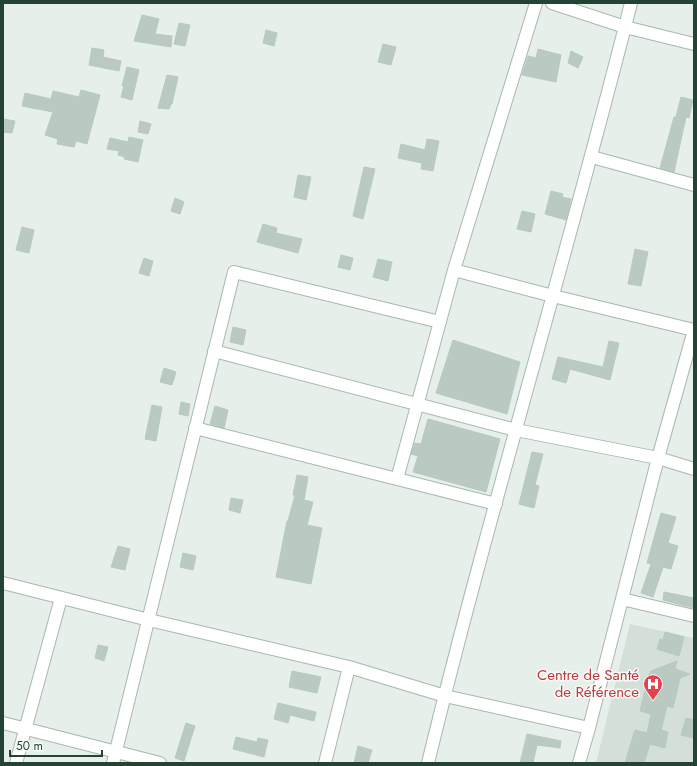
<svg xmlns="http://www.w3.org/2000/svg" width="697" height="766" font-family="Jost,sans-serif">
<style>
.built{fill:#d3dfd8}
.building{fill:#bacac2;stroke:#b7cabf}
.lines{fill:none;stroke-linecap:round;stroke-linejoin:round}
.minor-casing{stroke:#a8b8af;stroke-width:14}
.minor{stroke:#fff;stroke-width:12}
.labels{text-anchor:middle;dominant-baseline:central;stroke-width:3;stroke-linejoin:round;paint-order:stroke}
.health-label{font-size:15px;fill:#be3a42;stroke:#f7fbf8;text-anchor:end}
</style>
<rect width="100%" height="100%" fill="#e6efe9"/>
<path class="built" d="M630,624L694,638V763H596Z"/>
<path class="building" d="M142,15L159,19L155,34L172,36L171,47L134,41Z
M179,23L190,25L185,46L174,44Z
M266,30L277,33L274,46L263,43Z
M383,44L396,47L391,65L378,62Z
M92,48L104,50L103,57L121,61L119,71L89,65Z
M538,49L561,55L556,82L522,75L528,56L536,58Z
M571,51L583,57L578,68L568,63Z
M127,67L139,70L132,100L121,97L124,86H122Z
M167,75L178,77L172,104H171L169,109L158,108Z
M81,90L100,95L87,144L76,141L74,147L57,144L58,139L45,135L53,112L22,106L25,93L51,99L53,91L79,97Z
M681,97L693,100L689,118L686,117L674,172L660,168L674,117H676Z
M3,119L15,121L12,133L3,132Z
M140,121L151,124L148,134L138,132Z
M129,137L143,140L138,162L124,159L125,157L118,155L119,151L107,149L110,138L128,142Z
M427,139L439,141L433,171L421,169L422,163L398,158L401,144L425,150Z
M364,167L375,169L363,219L353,216Z
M298,175L311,177L306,200L294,197Z
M551,191L563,194L562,197L571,199L566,220L545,214Z
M175,198L184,202L180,214L171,211Z
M522,211L535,214L531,232L517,229Z
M263,224L277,228L276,233L302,239L298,253L257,242Z
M22,227L34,230L29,253L16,250Z
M635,249L648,252L641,286L628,284Z
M341,255L353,258L350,270L338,267Z
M144,258L153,261L149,276L139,273Z
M378,259L392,262L388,281L373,277Z
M233,327L246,330L243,345L230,342Z
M453,340L520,362L507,414L436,393Z
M609,341L619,343L610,380L570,369L566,383L552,379L558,357L603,367Z
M164,368L176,372L172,385L160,382Z
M181,402L190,404L188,416L179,414Z
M152,405L162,407L156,441L145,439Z
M215,406L228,410L224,428L210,424Z
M428,419L500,439L486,492L413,472L418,456L411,454L415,443L421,444Z
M532,452L543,454L535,485L539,486L534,508L519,504Z
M297,475L308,477L304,500L313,502L307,525L322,528L311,584L276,577L287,521H288L295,495H293Z
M231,498L243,500L240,513L229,510Z
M661,513L676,517L668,543L678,546L671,569L663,567L653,597L641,593L651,564L647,563Z
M118,546L130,549L125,570L111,567Z
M183,553L196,556L193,570L180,567Z
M664,592L694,598V608L663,600Z
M665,632L684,637L679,656L657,649L660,639L663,640Z
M98,645L108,647L104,661L95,658Z
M677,661L675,669L690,674L680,678L673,708L667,706L661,730L668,732L665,748L650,744L644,763H625L635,730L647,733L651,714L640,711L649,674H650L651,671Z
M292,671L321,677L317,693L289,687Z
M278,703L316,712L314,721L290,715L288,723L274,719Z
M686,718L694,720V738L681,735Z
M186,723L195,726L184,761L175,758Z
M527,734L561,741L560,748L537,745L533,763H520Z
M236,737L257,742L258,738L268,740L264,757L233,749Z
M358,746L372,750L368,763H354Z"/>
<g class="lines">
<defs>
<path id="minor" d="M552,3L625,27L694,44
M592,157L694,185
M454,270L553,296L694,330
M214,351L516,430L658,458L694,469
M195,428L496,504
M397,479L454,270L536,3
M3,583L149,620L349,667L445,696L589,728
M622,599L694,616
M3,723L160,763
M16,763L61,598
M113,763L234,272L440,322
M325,763L349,667
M428,763C490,508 567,257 631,3
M579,763L589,728L658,458L694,330"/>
</defs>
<use href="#minor" class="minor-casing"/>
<use href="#minor" class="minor"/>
</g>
<defs>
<symbol id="hospital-pin" viewBox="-11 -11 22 30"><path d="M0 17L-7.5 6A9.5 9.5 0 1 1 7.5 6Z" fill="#e0444e" stroke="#f7fbf8"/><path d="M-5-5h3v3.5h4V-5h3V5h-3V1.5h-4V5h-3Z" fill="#fff"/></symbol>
</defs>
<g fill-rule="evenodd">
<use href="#hospital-pin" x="642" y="673" width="22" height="30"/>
</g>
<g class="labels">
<g class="health-label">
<text x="639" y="675">Centre de Santé<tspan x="639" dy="17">de Référence</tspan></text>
</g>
</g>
<rect width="697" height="766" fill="none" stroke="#234335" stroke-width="8"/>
<path d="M10 750v6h92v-6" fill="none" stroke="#234335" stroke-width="2"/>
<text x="16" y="750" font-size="12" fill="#234335" stroke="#f7fbf8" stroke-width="3" paint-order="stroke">50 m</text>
</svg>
